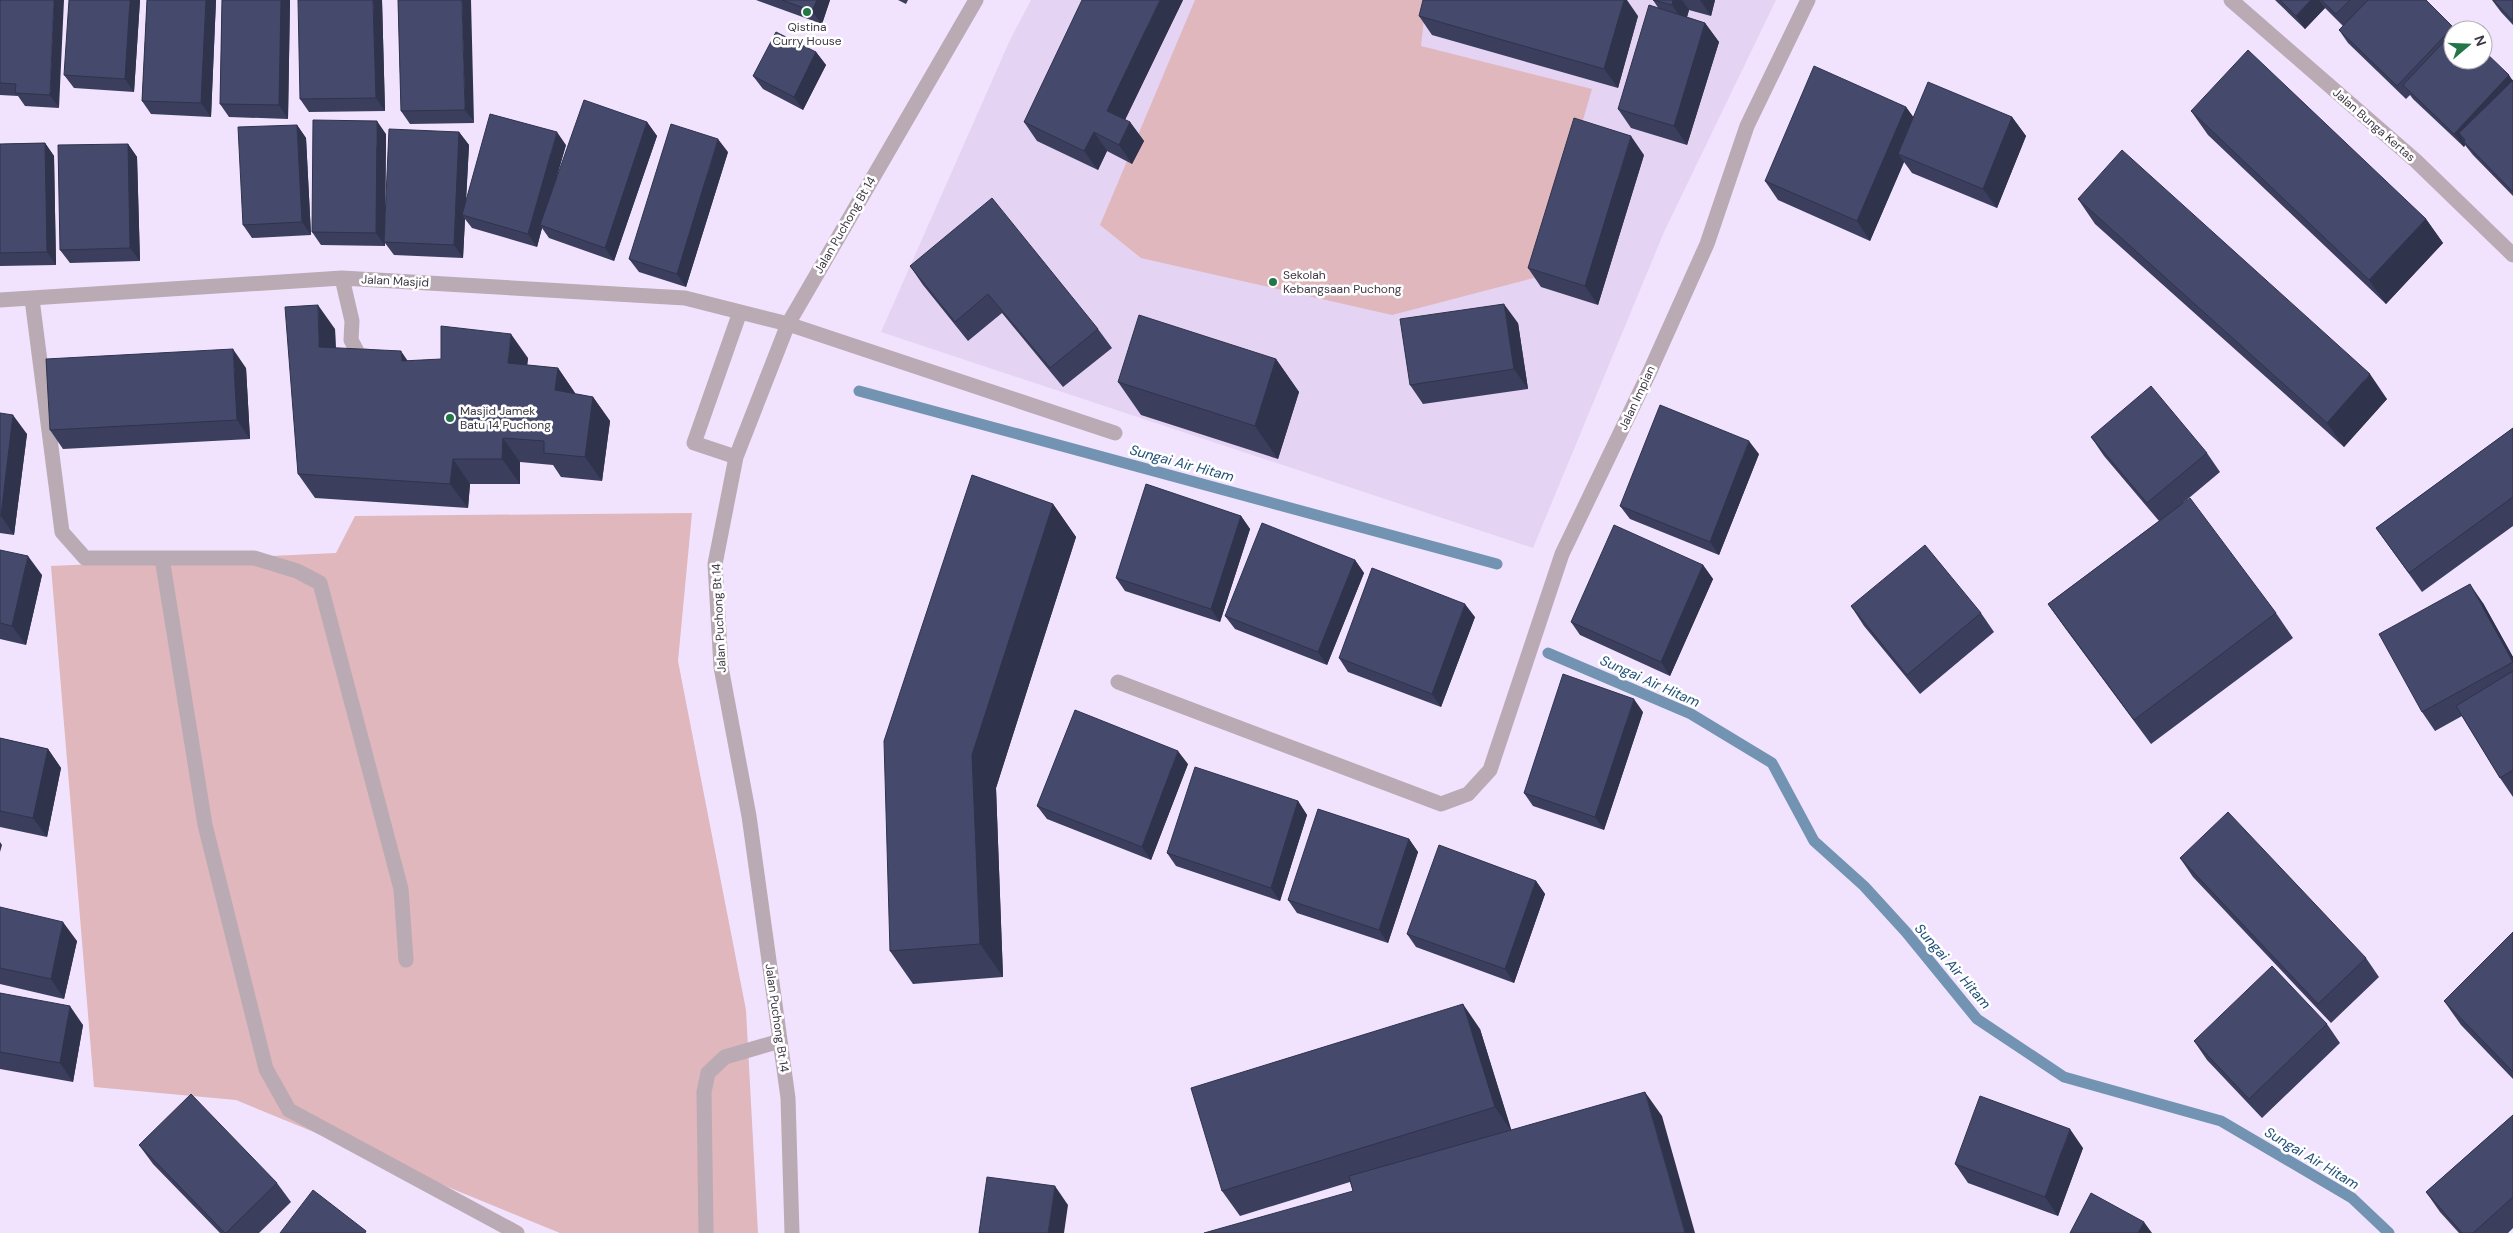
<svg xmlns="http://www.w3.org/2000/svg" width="2513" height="1233" font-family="'DM Sans',sans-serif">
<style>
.built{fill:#e4d3f3}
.green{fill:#dfb7bc}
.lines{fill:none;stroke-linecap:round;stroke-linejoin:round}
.stream{stroke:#7393b2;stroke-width:11}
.minor{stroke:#baaab4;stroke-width:15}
.wall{fill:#3b3f5d}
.shaded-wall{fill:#30334c}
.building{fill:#45496c;stroke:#30334c}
.poi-dot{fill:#237648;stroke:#fff;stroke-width:2}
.labels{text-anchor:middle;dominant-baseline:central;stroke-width:5;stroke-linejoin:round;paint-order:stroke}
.poi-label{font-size:12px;fill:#3e3744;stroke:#fff;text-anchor:start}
.street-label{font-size:12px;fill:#3e3744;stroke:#fff}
.water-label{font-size:14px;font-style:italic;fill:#1d4f79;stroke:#fff}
</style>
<rect width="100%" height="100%" fill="#f1e3fe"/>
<path class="built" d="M1031,0H1776L1664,232L1533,548L881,332L1010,40Z"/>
<path class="green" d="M1195,0H1426L1421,46L1592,89L1537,277L1392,315L1141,258L1100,225Z
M692,513L678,661L746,1010L758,1233H560L236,1100L94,1087L51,566L336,553L355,516Z"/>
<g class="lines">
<path class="stream" d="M859,391L1497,564
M1548,653L1691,714L1772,763L1814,841L1864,886L1906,932L1977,1019L2064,1077L2221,1121L2352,1198L2389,1233"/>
<path class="minor" d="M2231,0L2416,161L2513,255
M342,278L352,321L351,340L359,355L372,357
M32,299L62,532L85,558H162L205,825L266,1069L289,1110L517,1233
M0,300L342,278L685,298L788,324L1115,433
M736,457L694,443L740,312
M162,558H254L297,571L320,583L401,889L406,960
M1118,682L1441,804L1468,794L1490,770L1562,554L1650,371L1707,244L1747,126L1808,0
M706,1233L704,1092L708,1073L725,1057L780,1041
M792,1233L788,1098L749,816L721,667L715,564L736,457L788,324L976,0"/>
</g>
<path class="wall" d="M0,0L59,108L25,106L18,96L0,95Z
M140,0L134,92L74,88L64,75Z
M147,0H216L211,117L151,114L142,101Z
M222,0H290L288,119L229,117L220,104Z
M382,0L385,111L309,112L300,99Z
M398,0L474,123L410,124L401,111Z
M756,0H830L822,24Z
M898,0H908L906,4Z
M1183,0L1125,120L1130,122L1144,141L1132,164L1107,151L1098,170L1037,141L1024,122Z
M1653,0H1715L1711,16L1689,10L1687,17L1705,23L1719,42L1687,145L1631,128L1618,109L1659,9Z
M2275,0H2426L2453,27L2455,30H2462H2453V60L2513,80V196L2473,155L2465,145L2464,147L2413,99L2410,95L2406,99L2348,43L2339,30L2343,26L2325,8L2305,29Z
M2492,0H2513V25L2501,12Z
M1419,16H1638L1618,88L1432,35Z
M816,52L826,65L803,110L763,89L753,76Z
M1906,107L1913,117H2012L2026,136L1997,208L1912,173L1904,162L1870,241L1778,200L1765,181Z
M2191,111L2426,219L2443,243L2386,304L2208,135Z
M647,122L657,136L614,261L549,238L542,228L537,247L472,228L465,219L463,258L394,255L385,243V246L321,245L312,232L386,134L385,223L459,132L469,145L466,203L566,145L556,178Z
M297,125L306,138L311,235L252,238L243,225Z
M45,143L54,156L56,265L0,266V144Z
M128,144L137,157L140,261L70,263L60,250Z
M728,152L686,287L639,272L629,259Z
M1644,155L1598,305L1541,287L1528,268Z
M2078,199L2387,399L2344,447L2095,224Z
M910,266L1098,329L1112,348L1063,387L1002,313L968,341L923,285Z
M1518,323L1528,389L1423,404L1410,385Z
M335,329L336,348L408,361L528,358L527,365L558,368L575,393V394L593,397L610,421L602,481L561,477L553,465L520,462V484H470L468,508L315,498L298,474Z
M1276,359L1299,392L1278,459L1141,415L1118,382Z
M246,368L250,439L63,449L50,430Z
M0,413L27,434L14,535L0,533Z
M2513,428V526L2422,592L2376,528Z
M2091,437L2207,453L2220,472L2183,503L2276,613L2293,638L2151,744L2065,628L2048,604L2159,521L2104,456Z
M1759,454L1719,555L1630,519L1620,506Z
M1053,504L1076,537L996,788L1003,977L913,984L890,951Z
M1241,516L1250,529L1220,622L1125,591L1116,578Z
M0,550L42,575L26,645L0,639Z
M1355,560L1364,573L1327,665L1235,629L1225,616Z
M1703,565L1713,579L1670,676L1580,635L1571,622Z
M2483,603L2513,657V797L2500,778L2462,716L2435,731L2422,712Z
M1851,606L1981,613L1994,632L1920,694L1864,626Z
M1475,617L1441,707L1348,672L1339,658Z
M1643,712L1604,830L1533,806L1524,793Z
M0,738L48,749L61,768L47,837L0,827Z
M1188,764L1151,860L1047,819L1037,806Z
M1298,801L1307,815L1280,901L1176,866L1167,853Z
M1409,839L1418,852L1388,943L1297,913L1288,900Z
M2180,858L2366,958L2379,977L2331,1023L2193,877Z
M1536,881L1545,894L1514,983L1416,947L1407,934Z
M0,907L77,941L64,999L0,984Z
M2513,932V1079L2461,1025L2444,1001Z
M0,993L83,1025L73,1082L0,1069Z
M2327,1024L2340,1043L2262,1118L2207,1060L2194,1041Z
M1480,1029L1511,1130L1662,1116L1353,1191L1350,1182L1240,1216L1222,1191Z
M2513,1115V1228L2508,1233H2459L2440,1212L2426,1192Z
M139,1145L277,1183L291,1202L259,1233H220L153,1164Z
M2083,1148L2058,1216L1968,1183L1955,1164Z"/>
<path class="shaded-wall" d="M54,0H64L59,108L50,95Z
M130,0H140L134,92L125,79Z
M206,0H216L211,117L201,103Z
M281,0H290L288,119L279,105Z
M373,0H382L385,111L376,98Z
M462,0H471L474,123L465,110Z
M817,0H830L822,24L812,11Z
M1160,0H1183L1120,130L1107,111Z
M1624,0H1627L1638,16L1618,88L1604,69Z
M1673,0H1682L1689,10L1685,24L1672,5Z
M1700,0H1715L1711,16Z
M2311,0H2319L2325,8L2305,29L2296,16Z
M1705,23L1719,42L1687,145L1674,126Z
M816,52L826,65L803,110L794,97Z
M2509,75L2513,81L2465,140L2459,133L2466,144L2464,142L2465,145L2464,147L2454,134Z
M1906,107L1920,126L1898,154L1904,162L1870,241L1857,221Z
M2012,117L2026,136L1997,208L1983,189Z
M377,121L386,134L385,246L376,233Z
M647,122L657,136L614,261L605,248Z
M1130,122L1144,141L1132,164L1119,145Z
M297,125L306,138L311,235L302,222Z
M459,132L469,145L465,216L462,215L465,219L463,258L454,245Z
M557,132L566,145L543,226L540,225L542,228L537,247L528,234Z
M1094,132L1107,151L1098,170L1084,151Z
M1631,136L1644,155L1598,305L1585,286Z
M718,139L728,152L686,287L677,274Z
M45,143L54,156L56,265L47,252Z
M128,144L137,157L140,261L130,248Z
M2426,219L2443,243L2386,304L2369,280Z
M1504,304L1518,323L1528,389L1514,369Z
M318,305L335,329L336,371L319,347Z
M511,334L528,358L525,388L508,363Z
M233,349L246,368L250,439L237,420Z
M401,351L418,376L402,361Z
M1276,359L1299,392L1278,459L1255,426Z
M558,368L575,393L572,415L555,390Z
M2370,374L2387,399L2344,447L2327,423Z
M593,397L610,421L602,481L585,457Z
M13,415L27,434L14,535L1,516Z
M503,438L520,462V484L502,459Z
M1749,441L1759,454L1719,555L1710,542Z
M453,459L470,484L468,508L450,484Z
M1053,504L1076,537L996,788L1003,977L980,944L972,755Z
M1241,516L1250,529L1220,622L1211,609Z
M28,556L42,575L26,645L12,626Z
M1355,560L1364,573L1327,665L1318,652Z
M1703,565L1713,579L1670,676L1661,662Z
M2470,584L2483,603L2513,657V662Z
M1465,604L1475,617L1441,707L1432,694Z
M1634,699L1643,712L1604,830L1595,817Z
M48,749L61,768L47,837L33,818Z
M1178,751L1188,764L1151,860L1142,847Z
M1298,801L1307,815L1280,901L1271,888Z
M1409,839L1418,852L1388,943L1379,930Z
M0,842L2,845L0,852Z
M1536,881L1545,894L1514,983L1505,969Z
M63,922L77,941L64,999L51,979Z
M1463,1004L1480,1029L1512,1132L1495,1107Z
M70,1006L83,1025L73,1082L60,1063Z
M1645,1092L1662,1116L1695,1233H1685Z
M2070,1129L2083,1148L2058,1216L2045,1197Z
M1055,1186L1068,1205L1064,1233H1048Z
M2144,1222L2152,1233H2138Z"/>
<path class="building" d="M0,0H54L50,95L15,93L16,84L0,83Z
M69,0H130L125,79L64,75Z
M147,0H206L201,103L142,101Z
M222,0H281L279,105L220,104Z
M298,0H373L376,98L300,99Z
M398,0H462L465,110L401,111Z
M782,0H817L812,11Z
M1082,0H1160L1107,111L1130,122L1119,145L1094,132L1084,151L1024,122Z
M1423,0H1624L1604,69L1419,16Z
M1653,0H1673L1672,5Z
M2280,0H2311L2296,16Z
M2321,0H2350L2336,14Z
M2368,0H2426L2453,27L2397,86L2339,30Z
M2493,0H2513V21Z
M1649,5L1705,23L1674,126L1618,109Z
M2458,27L2462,30H2455Z
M776,32L816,52L794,97L753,76Z
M2453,32V60H2483V50L2509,75L2454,134L2403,85Z
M2248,50L2426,219L2369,280L2191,111Z
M1814,66L1906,107L1857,221L1765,181Z
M2513,80V192L2464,142L2465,140L2459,133Z
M1928,82L2012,117L1983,189L1898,154Z
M584,100L647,122L605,248L540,225Z
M490,114L557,132L528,234L462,215Z
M1574,118L1631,136L1585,286L1528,268Z
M313,120L377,121L376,233L312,232Z
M671,124L718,139L677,274L629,259Z
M297,125L302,222L243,225L238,127Z
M389,129L459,132L454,245L384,242Z
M45,143L47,252L0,253V144Z
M128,144L130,248L60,250L58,145Z
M2122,150L2370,374L2327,423L2078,199Z
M992,198L1098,329L1050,368L988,294L955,322L910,266Z
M1504,304L1514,369L1410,385L1400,319Z
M318,305L319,347L401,351L402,361L441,359V326L511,334L508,363L558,368L555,390L593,397L585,457L544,453V441L503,438L502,459H453L450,484L298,474L285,307Z
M1139,315L1276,359L1255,426L1118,382Z
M233,349L237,420L50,430L46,359Z
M2151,386L2207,453L2147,503L2091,437Z
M1660,405L1749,441L1710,542L1620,506Z
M0,413L13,415L1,516H0Z
M2513,428V497L2409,573L2376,528Z
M972,475L1053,504L972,755L980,944L890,951L884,741Z
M1146,484L1241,516L1211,609L1116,578Z
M2190,498L2276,613L2134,720L2048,604Z
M1262,523L1355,560L1318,652L1225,616Z
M1614,525L1703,565L1661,662L1571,622Z
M1925,545L1981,613L1907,675L1851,606Z
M0,550L28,556L12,626L0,623Z
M1372,568L1465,604L1432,694L1339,658Z
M2470,584L2513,662L2422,712L2379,634Z
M2513,671V770L2500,778L2456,706Z
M1563,674L1634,699L1595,817L1524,793Z
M1075,710L1178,751L1142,847L1037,806Z
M0,738L48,749L33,818L0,811Z
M1195,767L1298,801L1271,888L1167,853Z
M1318,809L1409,839L1379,930L1288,900Z
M2228,812L2366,958L2318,1004L2180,858Z
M1439,845L1536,881L1505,969L1407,934Z
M0,907L63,922L51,979L0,968Z
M2513,932V1072L2444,1001Z
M2272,966L2327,1024L2249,1099L2194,1041Z
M0,993L70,1006L60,1063L0,1052Z
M1463,1004L1495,1107L1222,1191L1191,1088Z
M1645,1092L1685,1233H1204L1353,1191L1349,1176Z
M191,1094L277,1183L226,1233H225L139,1145Z
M1980,1096L2070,1129L2045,1197L1955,1164Z
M2513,1115V1197L2473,1233H2462L2426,1192Z
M987,1177L1055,1186L1048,1233H979Z
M313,1190L366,1231L365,1233H280Z
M2091,1193L2144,1222L2138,1233H2070Z"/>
<g class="poi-dot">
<circle cx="807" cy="12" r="5"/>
<circle cx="1273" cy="282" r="5"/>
<circle cx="450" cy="418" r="5"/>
</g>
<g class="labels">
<g class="poi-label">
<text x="807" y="27" text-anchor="middle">Qistina<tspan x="807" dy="14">Curry House</tspan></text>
<text x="1283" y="275">Sekolah<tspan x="1283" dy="14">Kebangsaan Puchong</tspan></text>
<text x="460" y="411">Masjid Jamek<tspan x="460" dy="14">Batu 14 Puchong</tspan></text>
</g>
<g class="street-label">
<text transform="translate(2374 125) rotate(41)">Jalan Bunga Kertas</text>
<text transform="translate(845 225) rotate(-60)">Jalan Puchong Bt 14</text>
<text transform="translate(395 281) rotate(3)">Jalan Masjid</text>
<text transform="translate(1637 398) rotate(-65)">Jalan Impian</text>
<text transform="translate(719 618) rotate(-93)">Jalan Puchong Bt 14</text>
<text transform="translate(777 1018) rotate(82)">Jalan Puchong Bt 14</text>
</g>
<g class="water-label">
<text transform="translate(1182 463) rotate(15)">Sungai Air Hitam</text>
<text transform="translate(1650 681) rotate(24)">Sungai Air Hitam</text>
<text transform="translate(1953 966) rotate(49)">Sungai Air Hitam</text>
<text transform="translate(2312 1158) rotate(31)">Sungai Air Hitam</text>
</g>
</g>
<g transform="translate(2468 45) rotate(71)"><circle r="24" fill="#ffffff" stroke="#b2afb4"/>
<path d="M0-4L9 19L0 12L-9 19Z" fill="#237648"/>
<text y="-8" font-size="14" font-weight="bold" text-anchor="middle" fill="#3e3744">N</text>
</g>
</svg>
